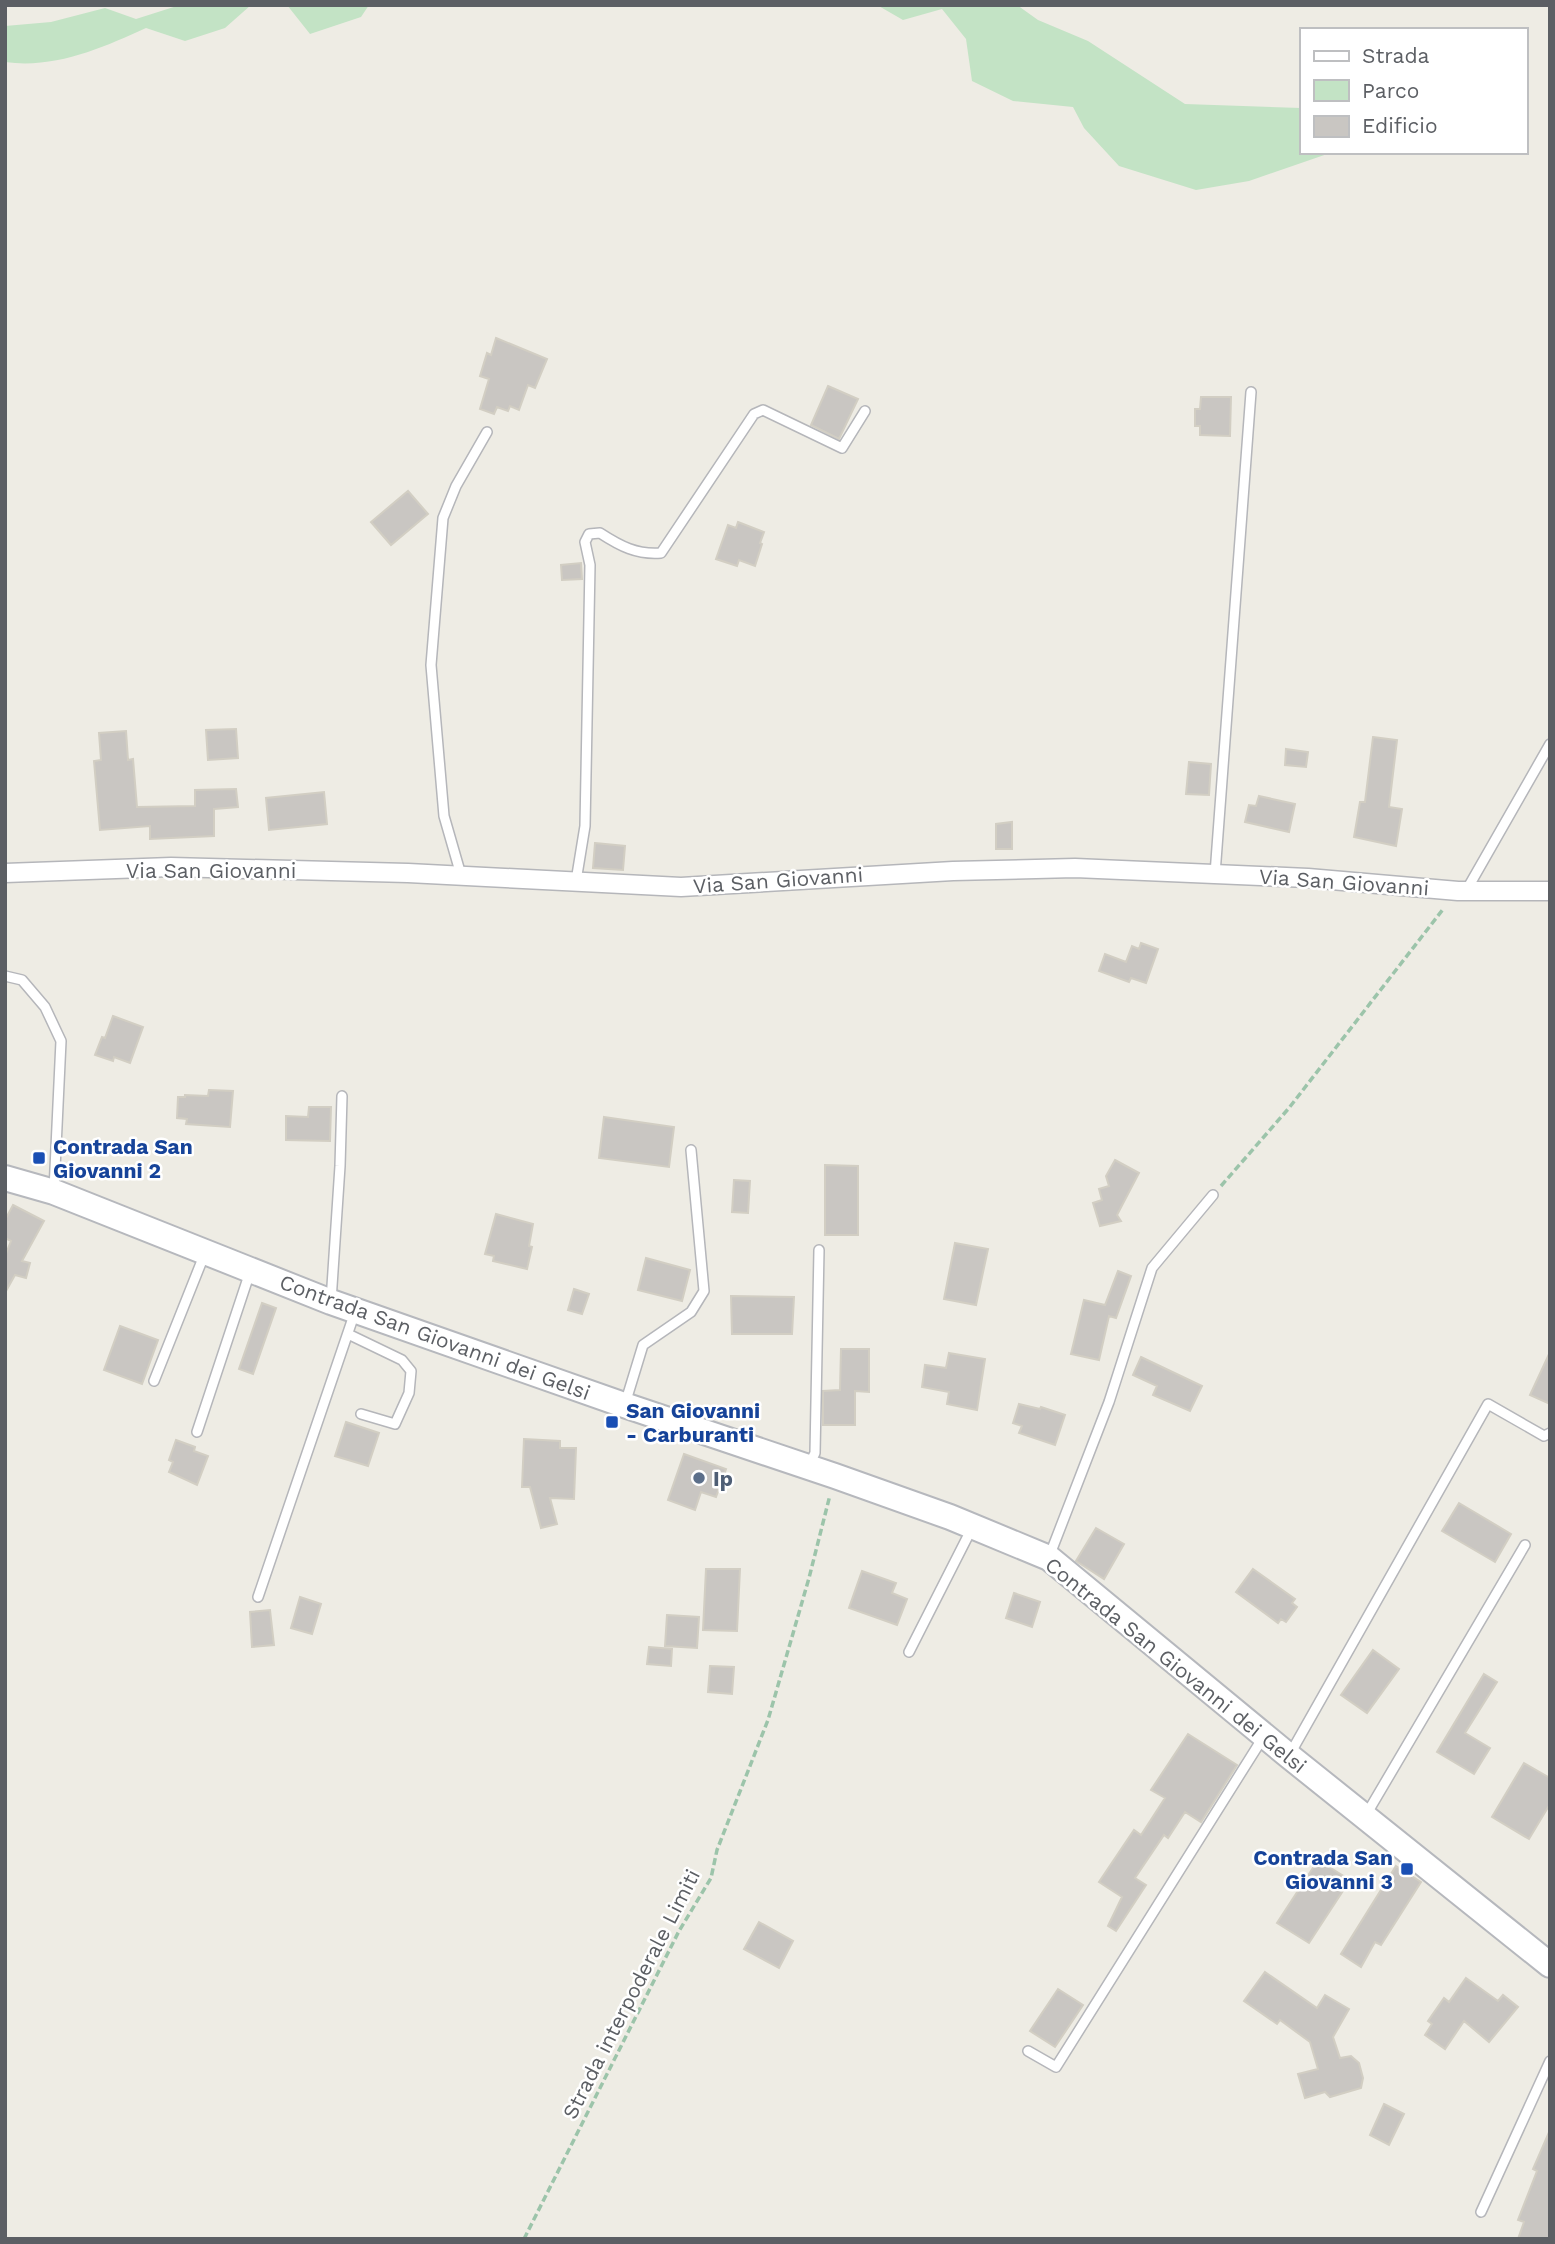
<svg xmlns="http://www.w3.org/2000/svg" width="1555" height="2244" font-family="'Work Sans',sans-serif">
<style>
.green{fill:#c3e3c5}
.building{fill:#c9c6c2;stroke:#d2cec3;stroke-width:2}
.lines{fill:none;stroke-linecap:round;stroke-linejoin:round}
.lane-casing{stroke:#b5b6ba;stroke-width:12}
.street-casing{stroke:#b5b6ba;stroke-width:21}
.secondary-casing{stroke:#b6b8bd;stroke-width:28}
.path{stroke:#9cc4aa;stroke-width:3.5;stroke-dasharray:7 3.5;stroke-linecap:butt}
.lane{stroke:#fff;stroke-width:9}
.street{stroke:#fff;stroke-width:18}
.secondary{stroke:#fff;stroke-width:24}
.transit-dot{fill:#1a4fb4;stroke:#fff;stroke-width:2.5}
.service-dot{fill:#5c6f8a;stroke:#fff;stroke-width:2.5}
.labels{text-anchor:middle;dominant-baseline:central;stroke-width:5;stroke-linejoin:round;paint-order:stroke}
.street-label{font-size:21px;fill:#5c5f64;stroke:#fff}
.transit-label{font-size:21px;font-weight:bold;fill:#164399;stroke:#fff;text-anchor:start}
.service-label{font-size:21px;font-weight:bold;fill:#4e5e75;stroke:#fff;text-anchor:start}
</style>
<rect width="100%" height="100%" fill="#eeece4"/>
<path class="green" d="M180,5H251L225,28L185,41L146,28C102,48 55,69 5,62V26L51,22L105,8L136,19Z
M287,5H369L361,17L310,34Z
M877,5H1017L1038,20L1088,41L1185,104L1301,108V152H1333L1249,181L1196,190L1119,166L1084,128L1073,107L1013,101L972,81L966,39L942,9L903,20Z"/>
<path class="building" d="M496,338L547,359L535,388L528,385L519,410L510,406L508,411L497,407L494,414L480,409L489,379L480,376L487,353L491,355Z
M828,386L858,399L839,439L811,425Z
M1201,397H1231L1230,436L1200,435V426H1195V409H1200Z
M408,491L428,514L391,545L371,522Z
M738,522L764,532L760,543L762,544L755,566L739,560L737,566L716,559L728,525L736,528Z
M581,563L582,579L562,580L561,565Z
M236,729L238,758L208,760L206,730Z
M126,731L128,760L133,759L137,807L195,806V790L236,789L238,807L214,809V836L150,839V826L100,830L94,761L101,760L99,733Z
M1373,737L1397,740L1389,807L1402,809L1396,846L1354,837L1360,802H1365Z
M1286,749L1308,752L1306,767L1285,765Z
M1189,762L1211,764L1209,795L1186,794Z
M324,792L327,824L269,830L266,798Z
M1259,796L1295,804L1289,832L1245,822L1249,805L1256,806Z
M1012,822V849H996V824Z
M595,843L625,846L623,870L593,868Z
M1141,943L1158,949L1146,983L1131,978L1129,982L1099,971L1105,954L1126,962L1132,946L1139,949Z
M113,1016L143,1027L130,1063L114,1057L113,1061L95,1055L102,1037L105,1038Z
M209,1090L233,1091L230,1127L186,1124L187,1119L177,1118L178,1097H185V1095L208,1096Z
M309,1107H331L330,1141L286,1140V1116L308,1117Z
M604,1117L674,1127L669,1167L599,1158Z
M1115,1160L1139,1173L1117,1215L1121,1221L1100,1226L1093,1203L1102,1200L1099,1189L1109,1186L1106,1176Z
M825,1165L858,1166V1235H825Z
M734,1180L750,1181L748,1213L732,1212Z
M13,1205L44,1221L22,1261L30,1263L26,1278L15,1275L5,1293V1256L11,1241L5,1238V1220Z
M496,1214L533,1224L529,1246L532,1247L527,1269L493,1261L494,1256L485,1254Z
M955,1243L988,1249L976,1305L944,1299Z
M646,1258L690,1270L682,1301L638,1290Z
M1118,1271L1131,1276L1116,1318L1109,1316L1099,1360L1071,1354L1084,1300L1105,1305Z
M574,1289L589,1294L582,1314L568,1310Z
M731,1296L794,1297L792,1334H732Z
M262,1303L276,1308L253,1374L239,1369Z
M120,1326L158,1340L142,1384L104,1370Z
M841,1349H869V1392L855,1391V1425H823V1391L840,1390Z
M1550,1352V1404L1530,1395Z
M949,1353L985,1359L977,1410L947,1404L949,1392L922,1387L925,1365L946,1368Z
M1141,1357L1202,1386L1190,1411L1153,1395L1157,1386L1133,1375Z
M1019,1404L1040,1409L1041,1407L1065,1415L1055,1445L1019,1433L1022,1426L1013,1423Z
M346,1422L379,1433L368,1466L335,1456Z
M524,1439L560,1441V1448H576L574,1499L550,1498L557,1524L541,1528L530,1487H522Z
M176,1440L195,1447L194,1451L208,1456L197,1485L169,1472L173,1462L169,1460Z
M684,1454L726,1469L716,1497L701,1492L695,1510L668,1500Z
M1459,1503L1511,1534L1495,1562L1442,1531Z
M1096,1528L1124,1544L1104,1579L1076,1561Z
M706,1569H740L737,1631L703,1630Z
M1253,1569L1295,1599L1292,1603L1297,1607L1286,1622L1281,1619L1278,1623L1236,1592Z
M862,1571L896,1583L892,1593L907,1599L897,1625L849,1608Z
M1014,1593L1040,1602L1032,1627L1006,1618Z
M300,1597L321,1604L312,1634L291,1628Z
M270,1610L274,1645L252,1647L250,1612Z
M667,1615L699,1617L697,1648L665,1646Z
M649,1647L672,1649L671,1666L647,1664Z
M1373,1650L1399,1669L1367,1713L1341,1695Z
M710,1666L734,1667L732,1694L708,1692Z
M1484,1674L1497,1682L1465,1733L1490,1748L1474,1774L1437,1752Z
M1188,1734L1237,1765L1201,1822L1185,1812L1168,1838L1164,1835L1135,1878L1146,1885L1116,1931L1108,1926L1122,1897L1099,1882L1134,1830L1141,1835L1165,1798L1151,1790Z
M1524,1763L1550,1778V1804L1529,1839L1492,1817Z
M1318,1860L1350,1880L1309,1943L1277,1923Z
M1396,1866L1421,1882L1381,1945L1375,1942L1361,1967L1341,1954Z
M759,1922L793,1941L779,1968L744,1949Z
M1265,1972L1317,2008L1325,1995L1349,2009L1333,2037L1340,2058L1351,2056L1359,2063L1363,2078L1361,2088L1330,2097L1325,2092L1305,2098L1298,2074L1318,2069L1310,2042L1280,2020L1277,2024L1244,2001Z
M1466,1978L1498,2001L1503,1995L1518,2007L1489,2042L1464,2021L1445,2049L1425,2035L1432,2024L1428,2021L1444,1998L1449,2002Z
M1058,1989L1083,2005L1055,2047L1030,2031Z
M1384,2104L1404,2114L1389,2145L1370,2135Z
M1550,2130V2239H1518L1524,2222L1518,2220L1537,2171L1533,2169Z"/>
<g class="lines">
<defs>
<path id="lane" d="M1215,874L1251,392
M461,875L444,816L431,665L443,518L456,486L487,432
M576,881L585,826L590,565L585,542L589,534L600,533C620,546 637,555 661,553L754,414L763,410L842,448L865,411
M1466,891L1550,744
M5,976L22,980L45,1007L61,1041L54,1190
M331,1301L340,1166L342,1096
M348,1334L402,1360L411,1371L409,1393L395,1424L361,1414
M154,1381L205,1253
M625,1404L643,1345L691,1312L704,1291L691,1150
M197,1432L250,1272
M809,1465L815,1453L819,1250
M1049,1557L1109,1402L1152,1268L1213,1195
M258,1597L355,1312
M909,1652L972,1528
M1290,1754L1488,1404L1544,1436L1550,1433
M1366,1815L1525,1545
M1028,2051L1056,2067L1264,1736
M1481,2212L1550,2061"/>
<path id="street" d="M5,873L171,867L408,873L681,887L953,871L1075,868L1308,878L1458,891H1550"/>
<path id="secondary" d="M5,1178L54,1192L331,1302L624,1405L835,1476L950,1517L1049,1558L1289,1756L1550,1965"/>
</defs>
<use href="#lane" class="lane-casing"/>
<use href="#street" class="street-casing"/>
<use href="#secondary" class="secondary-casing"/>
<path class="path" d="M1221,1186L1289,1108L1444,908
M524,2239L679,1931L711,1878L717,1850L768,1720L809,1578L830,1495"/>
<use href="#lane" class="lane"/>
<use href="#street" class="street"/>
<use href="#secondary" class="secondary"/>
</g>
<g class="transit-dot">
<rect x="32" y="1151" width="14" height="14" rx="3.5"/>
<rect x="605" y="1415" width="14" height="14" rx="3.5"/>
<rect x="1400" y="1862" width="14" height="14" rx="3.5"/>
</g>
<circle class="service-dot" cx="699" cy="1478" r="7"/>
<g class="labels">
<g class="street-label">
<text x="211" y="870">Via San Giovanni</text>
<text transform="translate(778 880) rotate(-4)">Via San Giovanni</text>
<text transform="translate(1344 882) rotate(4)">Via San Giovanni</text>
<text transform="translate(435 1337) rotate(20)">Contrada San Giovanni dei Gelsi</text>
<text transform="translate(1176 1665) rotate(39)">Contrada San Giovanni dei Gelsi</text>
<text transform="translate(631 1994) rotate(-63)">Strada interpoderale Limiti</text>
</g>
<g class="transit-label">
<text x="53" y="1146">Contrada San<tspan x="53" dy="24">Giovanni 2</tspan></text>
<text x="626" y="1410">San Giovanni<tspan x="626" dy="24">- Carburanti</tspan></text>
<text x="1393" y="1857" text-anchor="end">Contrada San<tspan x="1393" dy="24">Giovanni 3</tspan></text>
</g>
<g class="service-label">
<text x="713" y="1478">Ip</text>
</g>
</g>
<rect width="1555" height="2244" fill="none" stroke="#5c5f64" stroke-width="14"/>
<rect x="1300" y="28" width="228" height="126" fill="#ffffff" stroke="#bebfc1" stroke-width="2"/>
<rect x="1314" y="51" width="35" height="10" fill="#ffffff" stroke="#bebfc1" stroke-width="2"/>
<text x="1362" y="63" font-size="21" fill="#5c5f64">Strada</text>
<rect x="1314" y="80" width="35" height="21" fill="#c3e3c5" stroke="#bebfc1" stroke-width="2"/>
<text x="1362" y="98" font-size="21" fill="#5c5f64">Parco</text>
<rect x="1314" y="116" width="35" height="21" fill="#c9c6c2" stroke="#bebfc1" stroke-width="2"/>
<text x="1362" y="133" font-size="21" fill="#5c5f64">Edificio</text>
</svg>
